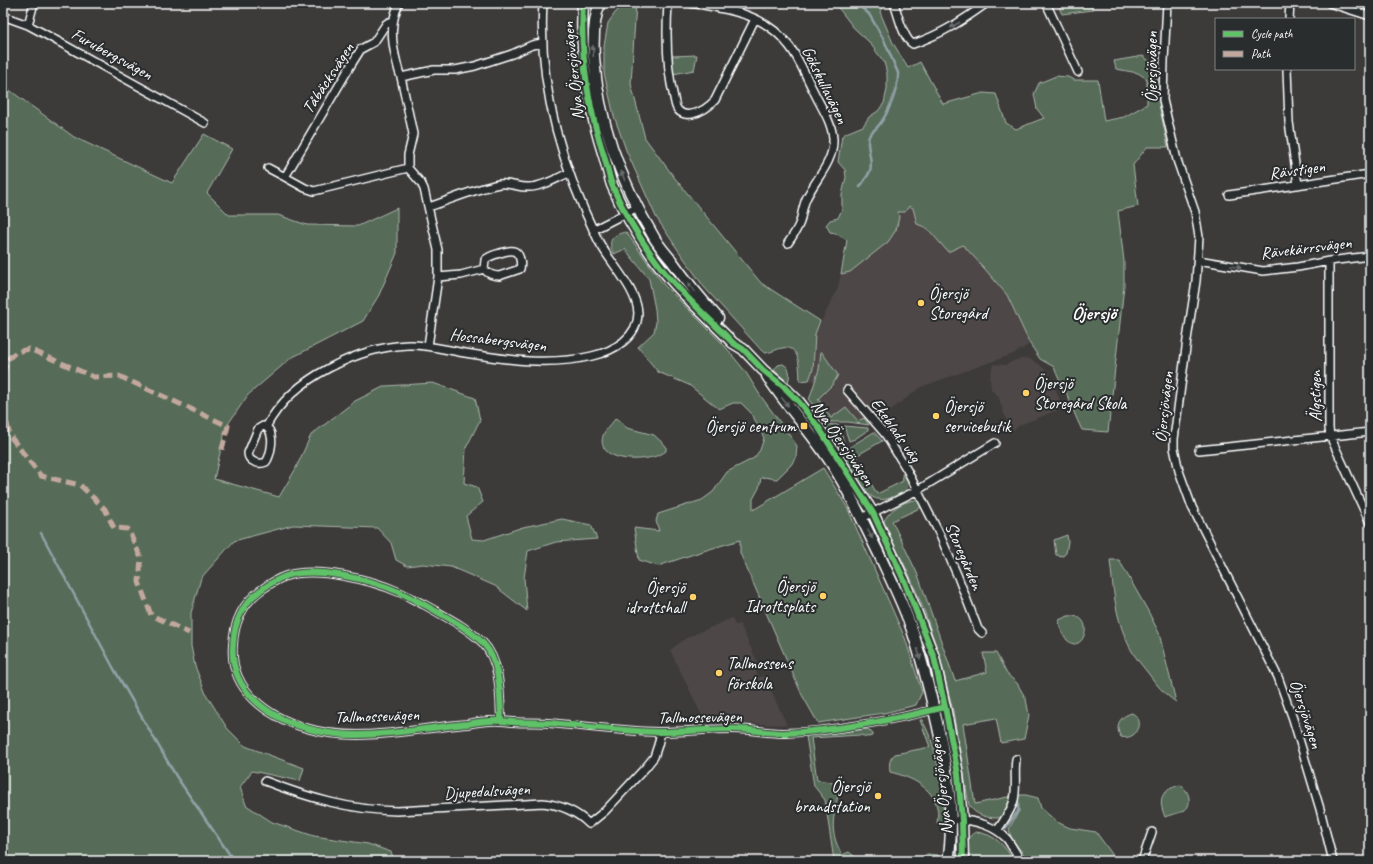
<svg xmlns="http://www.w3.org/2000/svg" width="1373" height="864" font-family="Caveat,sans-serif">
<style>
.built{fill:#4e4746}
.green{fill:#576c58;stroke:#abb6ac}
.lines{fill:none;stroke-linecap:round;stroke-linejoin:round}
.stream{stroke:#92a1a8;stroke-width:2.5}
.street-casing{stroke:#fff;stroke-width:10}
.secondary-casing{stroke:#fff;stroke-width:13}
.street{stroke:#2a2d2e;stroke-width:7}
.secondary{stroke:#2a2d2e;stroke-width:10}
.quiet{stroke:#c3a89e;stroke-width:5;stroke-dasharray:10 5;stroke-linecap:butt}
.cycleway-casing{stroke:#2a2d2e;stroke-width:8}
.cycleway{stroke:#61c268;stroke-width:6}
.oneway{fill:#6a6c6d}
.poi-dot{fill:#ffd166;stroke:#2a2d2e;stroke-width:1.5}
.labels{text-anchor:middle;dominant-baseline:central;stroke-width:4;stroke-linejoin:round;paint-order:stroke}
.street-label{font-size:17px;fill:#fff;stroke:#2a2d2e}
.poi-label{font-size:17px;fill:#fff;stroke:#2a2d2e;text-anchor:start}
.quarter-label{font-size:19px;font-weight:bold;fill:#fff;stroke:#2a2d2e}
</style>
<rect width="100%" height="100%" fill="#3d3a3a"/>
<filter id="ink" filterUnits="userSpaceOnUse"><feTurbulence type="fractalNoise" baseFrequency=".025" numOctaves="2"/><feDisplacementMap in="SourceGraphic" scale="8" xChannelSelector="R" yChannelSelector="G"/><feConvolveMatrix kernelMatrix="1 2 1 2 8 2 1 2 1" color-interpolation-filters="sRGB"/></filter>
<g filter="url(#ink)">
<path class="built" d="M909,206L913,208L917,223L927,228L948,252L963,245L984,268L1007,295L1030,344L1013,354L921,387L879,419L866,422L826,419L815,406V381L809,380L813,369L815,334L837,290L841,274L859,229Z
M1028,358L1039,364L1049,373L1063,408L1020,425L1014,430L1011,429L1005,416L998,396L991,390L990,377L993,364L1005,365L1016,360Z
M732,618L735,625L740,624L760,668L756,670L758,677L764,676L787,725L705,722L670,650L686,638Z"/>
<path class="green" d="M628,3H636L631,84L645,138L674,177L761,283L820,321L815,334L813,369L809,380L800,381C799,369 801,344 782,348C777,349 772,352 766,353L762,351L704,287L676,247L656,217L626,150L614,116L604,73V46L608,23L615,13L624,4Z
M833,3H886L880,12L893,43L908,68L920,62L943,104L983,93L996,94L1006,123L1016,129L1044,118L1037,109L1034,94L1039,83L1056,76L1068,77L1074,80H1098L1104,121L1124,117L1147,104V79L1138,73L1116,69L1114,61L1143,56L1157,67L1160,109L1168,147H1147L1133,165L1138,206L1118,211L1124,261V286L1108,432L1082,430C1075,417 1072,405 1066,392C1061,384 1057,376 1054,367L1040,359L1030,344L1007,295L984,268L963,245L948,252L927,228L917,224L913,208L909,206L905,212H898L899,217L896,230L888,242L850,272L841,274L847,240L835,233L830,232L826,225L830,220L838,218L842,209V195L846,177L845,170L838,162L842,136L846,133L863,126L869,117L878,111L884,103L887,89V74L884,62L869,42L853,27L840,10Z
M1057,3H1092V10L1062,14Z
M697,55L694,70L673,74L670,58L671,56Z
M3,89H8L74,137L172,183L204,134L232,149L207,193L229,215H278L307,225L358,226L397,208V253L379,295L363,321L291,358L248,395L226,427L214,479L279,497L295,470L311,435L355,401L385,386L433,383L475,398L480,420L466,448L464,483L477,487L483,502L466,516L472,539L484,540L523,527L562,519L591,525L597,539L556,542L528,551L524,578L527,611L495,586L451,567L423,564L407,566L396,560L391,543L377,528L293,525L234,541L201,578L191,613V646L195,666L206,694L227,728L245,746L304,768L300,781L252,771L240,787L246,805L272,822L314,836L368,844L391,852L395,861H3Z
M626,232L664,285L724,345L745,371L760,395L793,440L797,446L796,457L791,465L777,479C771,479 767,476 761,478L759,488L753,499V510L823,468L847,507L905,638L922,692L916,705L884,713L818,723L802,695L740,553V540L700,552L658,566L639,560L634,528L659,531L656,521L658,514L702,500L713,492L727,472L754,458L760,450L764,438L752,414L741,403H733L719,409L689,385L658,372L638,347L654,332L656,322L655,309L649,279L625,249L614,254C606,241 613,234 626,232Z
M821,351L838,375L833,384L818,399L831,418L846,407L858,421L864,418L869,425L848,422H828L824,419L809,400L819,369Z
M783,364C791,368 790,375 788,383L774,370L778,365Z
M616,418L627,428L654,435L666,446V451C651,464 591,464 604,433C607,428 612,423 616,418Z
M823,424L838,425L844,442L837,447Z
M844,426L868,428V430L855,439L849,441Z
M874,432L882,441L856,456L877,494L903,481L902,474L905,475C908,483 910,488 902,493C894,496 887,501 878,499C865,498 848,465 841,455L848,448Z
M915,500L920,502L922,507L892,521L918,575L955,681L987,672L983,653H996L1007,674L1017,683L1026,699L1029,715L1024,739L1001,743L996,718L963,724L975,804L1012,796L1005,813L998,818C986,818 975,815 969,805L953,711L941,662L925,613L909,574L883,523C889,510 901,502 915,500Z
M1067,535L1068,542L1066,553L1063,556L1056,555L1054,540Z
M1110,560H1119L1148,611L1159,633L1176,702C1164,694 1156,684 1148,673C1139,662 1131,652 1126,639C1115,615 1113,587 1110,560Z
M1068,616C1098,613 1083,657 1067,640C1062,633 1060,628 1059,620Z
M1132,713C1148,722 1135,741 1121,737C1114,726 1120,716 1132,713Z
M920,720H922C940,751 941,789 945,824L940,825L937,823C943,793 916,778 890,772C889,764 889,759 895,754L930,747Z
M868,729L873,734V736L868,737L860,735L811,738L817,780L831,782L839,788C835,817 827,827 842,855L849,852L860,861H834L825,800L814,786L806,736Z
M1180,785C1185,788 1188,792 1189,798C1191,814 1176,812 1165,817C1157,798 1162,790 1180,785Z
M1018,795H1026L1038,798L1041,808L1057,822L1070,828L1096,832L1117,861H1029L1011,838L1009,829L1019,811Z
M976,832C995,834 1005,846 1014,861H967C967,850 964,837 976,832Z
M927,854L938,855L942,861H915Z"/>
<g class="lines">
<path class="stream" d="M856,3L869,14L884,40L898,73C899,87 888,114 879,125C877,128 873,131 870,134C864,145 874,159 870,171C868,176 863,182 860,187
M41,533L114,669L176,776L234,861
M1006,828L1018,811V797"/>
<defs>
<path id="street" d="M399,3C391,22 391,36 395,55C397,63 398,70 401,77
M668,3C666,35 666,67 674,98C675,102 675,107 678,110C681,114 687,115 692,114C702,112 708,108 715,100L755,19
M690,3C728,9 765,13 790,47C800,60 806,77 814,92C821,107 832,122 833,139C834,163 815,179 806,199C803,206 802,214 800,222C797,230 793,236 788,243
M894,3C898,14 903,39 913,44C942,34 962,21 987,3
M1046,3L1078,72
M1167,3L1164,61L1163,100L1177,160L1195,212L1199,237L1196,281L1187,340L1174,439V448L1179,471L1192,507L1278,677L1293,719L1320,809L1333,861
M1329,3L1370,16
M3,16L28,25L41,32L205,123
M1289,19L1290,3
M393,22H389L386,24L374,42L361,49L351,65L285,177L305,188L314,191L408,168
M28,25L34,3
M1287,69L1289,122L1298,185
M268,168L285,177
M1229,195L1370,174
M429,207C452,199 475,189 499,184C510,182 518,188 529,187C542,187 557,178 569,173
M593,230L638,207
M1198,260L1263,271L1298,267L1329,261L1370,256
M1329,261V428L1330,436L1370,523
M438,277L461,275L484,269C488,274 493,276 499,276L520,269C521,265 521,263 520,259C517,248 509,250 500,253C494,255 489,256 485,260L484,269
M428,346L438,277V250L424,189L421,183L408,168V155L413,134L401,77L434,70H455L475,66L512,54L532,45L542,43
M847,390L885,434L907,470L939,533L958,577L978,629L982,633
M266,427L263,426L258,429L248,453C248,462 259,465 266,462C270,457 273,442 271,436C271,432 269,429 266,427C280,401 304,381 329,368C354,355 380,346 408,345C427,344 446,350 465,353C507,360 550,366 592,356C614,351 638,337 638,313C637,289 609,262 598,240C562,167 538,85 543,3
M1199,450L1370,432
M862,518L918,490L995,443
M501,720C500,696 501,662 483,643C467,627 444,616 425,605C416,601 408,596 399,592C372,580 315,566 286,576C277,579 268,585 261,590C243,603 234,623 233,645C229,690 268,717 306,728C358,744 415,728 467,724C478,722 491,720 502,721C506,721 509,722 513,722C525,723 537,722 548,723C585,726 621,731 658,732C683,732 708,729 733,729C750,729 767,733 785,733C838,731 893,720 945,707
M265,781C309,798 350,810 397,811L543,803C561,805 576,811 589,824L605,811L646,767L654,757L658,745L661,732
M958,820C975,820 995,826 1007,839C1012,846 1016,854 1021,861
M997,831C1003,821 1011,812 1014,800C1017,787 1014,773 1016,759
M1142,861L1152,832"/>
<path id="secondary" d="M583,3C580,54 588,107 604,156C607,166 609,176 612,185C624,214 643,244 662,269C683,296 710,319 733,343L743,349L763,370L785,388L799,402L819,428L873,513L904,580L934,657L945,707L958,774L962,820L963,861
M600,3C593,20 593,39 594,57C598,122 622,184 655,239C660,247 666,254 672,261C686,281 701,299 718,318
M767,376C789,410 818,439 838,474C853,499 865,526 878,552C890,578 903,603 912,630C924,666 933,704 941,741C948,779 955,822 948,861"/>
</defs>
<use href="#street" class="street-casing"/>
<use href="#secondary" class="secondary-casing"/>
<use href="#street" class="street"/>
<use href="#secondary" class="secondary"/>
<path class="quiet" d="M3,374L8,359L16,352L29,349L94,377L119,376L228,426L221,453
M3,408L10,436L41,476L80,485L105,509L114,528L128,529L141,558L139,582L151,615L189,633"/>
<defs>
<path id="cycleway" d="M583,3C580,54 588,107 604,156C607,166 609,176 612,185C624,214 643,244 662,269C683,296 710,319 733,343L743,349L763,370L785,388L799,402L819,428L873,513L904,580L934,657L945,707L958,774L962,820L963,861
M501,720C500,696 501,662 483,643C467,627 444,616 425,605C416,601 408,596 399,592C372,580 315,566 286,576C277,579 268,585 261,590C243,603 234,623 233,645C229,690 268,717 306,728C358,744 415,728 467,724C478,722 491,720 502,721C506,721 509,722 513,722C525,723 537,722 548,723C585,726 621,731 658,732C683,732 708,729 733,729C750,729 767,733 785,733C838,731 893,720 945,707"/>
</defs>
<use href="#cycleway" class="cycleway-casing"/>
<use href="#cycleway" class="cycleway"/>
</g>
<defs><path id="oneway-solid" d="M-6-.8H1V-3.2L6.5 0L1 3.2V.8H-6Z"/></defs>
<g class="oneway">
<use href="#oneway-solid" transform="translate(955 25) rotate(150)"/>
<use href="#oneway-solid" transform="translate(593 51) rotate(-93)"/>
<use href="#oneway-solid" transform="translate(623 176) rotate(-113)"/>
<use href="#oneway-solid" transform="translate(1236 267) rotate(10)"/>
<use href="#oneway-solid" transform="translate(691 287) rotate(-127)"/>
<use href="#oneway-solid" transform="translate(785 402) rotate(51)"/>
<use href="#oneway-solid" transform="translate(870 534) rotate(64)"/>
<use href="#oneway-solid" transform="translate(919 654) rotate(74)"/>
</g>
</g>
<g class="poi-dot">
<circle cx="921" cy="303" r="4"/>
<circle cx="1026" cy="393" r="4"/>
<circle cx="936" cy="416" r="4"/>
<rect x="800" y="422" width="8" height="8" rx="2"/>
<circle cx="823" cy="596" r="4"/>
<circle cx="693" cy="597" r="4"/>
<circle cx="719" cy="673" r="4"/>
<circle cx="878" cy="796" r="4"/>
</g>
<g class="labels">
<g class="street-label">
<text transform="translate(112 54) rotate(29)">Furubergsvägen</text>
<text transform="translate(1151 67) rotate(-90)">Öjersjövägen</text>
<text transform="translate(573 71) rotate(-96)">Nya Öjersjövägen</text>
<text transform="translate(328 78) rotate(-57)">Tåbäcksvägen</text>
<text transform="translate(825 85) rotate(64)">Gökskullavägen</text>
<text transform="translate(1297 170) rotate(-8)">Rävstigen</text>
<text transform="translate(1306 248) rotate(-7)">Rävekärrsvägen</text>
<text transform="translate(498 340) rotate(7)">Hossabergsvägen</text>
<text transform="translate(1315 396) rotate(-90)">Älgstigen</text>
<text transform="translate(1164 407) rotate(-84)">Öjersjövägen</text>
<text transform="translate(896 430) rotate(55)">Ekeblads väg</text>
<text transform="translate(843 443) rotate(56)">Nya Öjersjövägen</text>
<text transform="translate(964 556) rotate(67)">Storegården</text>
<text transform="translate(1306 714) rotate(72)">Öjersjövägen</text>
<text transform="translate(377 716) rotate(-2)">Tallmossevägen</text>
<text transform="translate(700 717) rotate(-1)">Tallmossevägen</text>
<text transform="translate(941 786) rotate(-97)">Nya Öjersjövägen</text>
<text transform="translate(487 791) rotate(-3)">Djupedalsvägen</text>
</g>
<g class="poi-label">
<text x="929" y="293">Öjersjö<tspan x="929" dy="20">Storegård</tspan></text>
<text x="1034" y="383">Öjersjö<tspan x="1034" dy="20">Storegård Skola</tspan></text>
<text x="944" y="406">Öjersjö<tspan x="944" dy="20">servicebutik</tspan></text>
<text x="796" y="426" text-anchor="end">Öjersjö centrum</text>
<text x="815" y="586" text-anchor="end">Öjersjö<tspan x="815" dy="20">Idrottsplats</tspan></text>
<text x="685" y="587" text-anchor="end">Öjersjö<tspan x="685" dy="20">idrottshall</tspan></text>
<text x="727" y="663">Tallmossens<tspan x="727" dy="20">förskola</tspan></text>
<text x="870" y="786" text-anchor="end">Öjersjö<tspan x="870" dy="20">brandstation</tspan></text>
</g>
<g class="quarter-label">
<text x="1094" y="313">Öjersjö</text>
</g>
</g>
<rect width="1373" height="864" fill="none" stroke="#2a2d2e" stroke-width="16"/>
<rect x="8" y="8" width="1357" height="848" fill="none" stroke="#fff" stroke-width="1.5" filter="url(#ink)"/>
<rect x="1215" y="18" width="140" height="52" fill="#2a2d2e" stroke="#7f8182"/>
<rect x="1223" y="31" width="20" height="6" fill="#61c268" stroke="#7f8182"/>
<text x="1251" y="38" font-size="12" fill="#ffffff">Cycle path</text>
<rect x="1223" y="51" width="20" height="6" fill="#c3a89e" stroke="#7f8182"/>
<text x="1251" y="58" font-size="12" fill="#ffffff">Path</text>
</svg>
